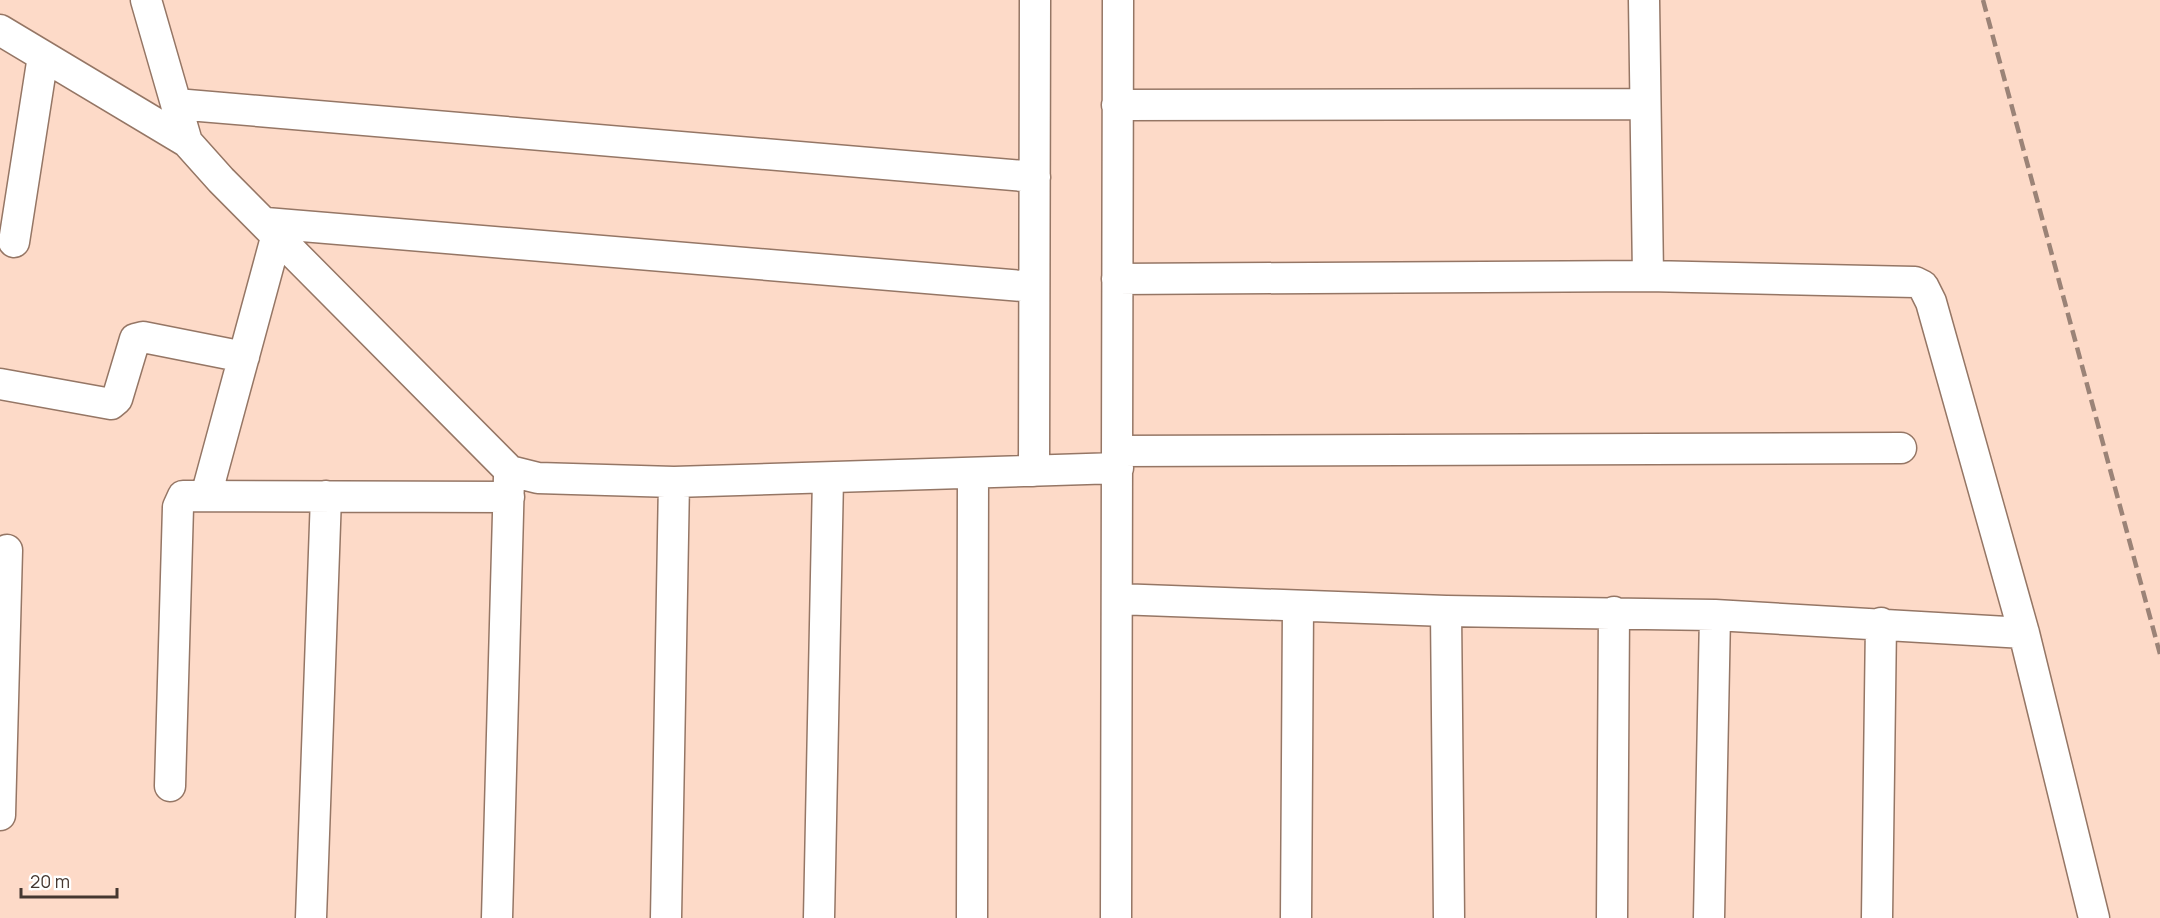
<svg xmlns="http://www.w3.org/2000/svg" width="2160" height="918" font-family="Manrope,sans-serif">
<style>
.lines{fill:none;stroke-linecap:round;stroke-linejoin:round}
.minor-casing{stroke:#957665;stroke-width:33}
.minor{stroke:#fff;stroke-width:30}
.rail{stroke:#9b8377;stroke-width:4.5;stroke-dasharray:12 6;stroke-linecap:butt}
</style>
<rect width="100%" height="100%" fill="#fddac8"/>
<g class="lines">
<defs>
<path id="minor" d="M146,0L187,142L221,180L510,471L538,478L674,482L1118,468
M1644,0L1648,276
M0,30L187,142
M176,104L1035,177
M1117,105L1645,104
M266,223L1034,287
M14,242L43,56
M1117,279L1648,276L1915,282L1923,286L1931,302L2024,633L2094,918
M0,384L111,404L117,399L135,339L143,337L244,357
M1117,451L1901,448
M1034,471L1035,0
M206,496L277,234
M1117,599L1446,611L1715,615L2024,633
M1446,611L1449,918
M170,786L178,507L183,496L509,497
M0,815L7,550
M311,918L326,496
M497,918L509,477
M666,918L674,482
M819,918L828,478
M972,918L973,475
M1116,918L1118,0
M1296,918L1298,606
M1612,918L1614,612
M1709,918L1715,615
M1877,918L1881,623"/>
</defs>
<use href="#minor" class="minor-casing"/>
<use href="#minor" class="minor"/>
<path class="rail" d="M1983,0L2160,654"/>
</g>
<path d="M21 888v9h96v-9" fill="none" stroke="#453730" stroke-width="3"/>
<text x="30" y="888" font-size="18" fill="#453730" stroke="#ffffff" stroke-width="4.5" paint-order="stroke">20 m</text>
</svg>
